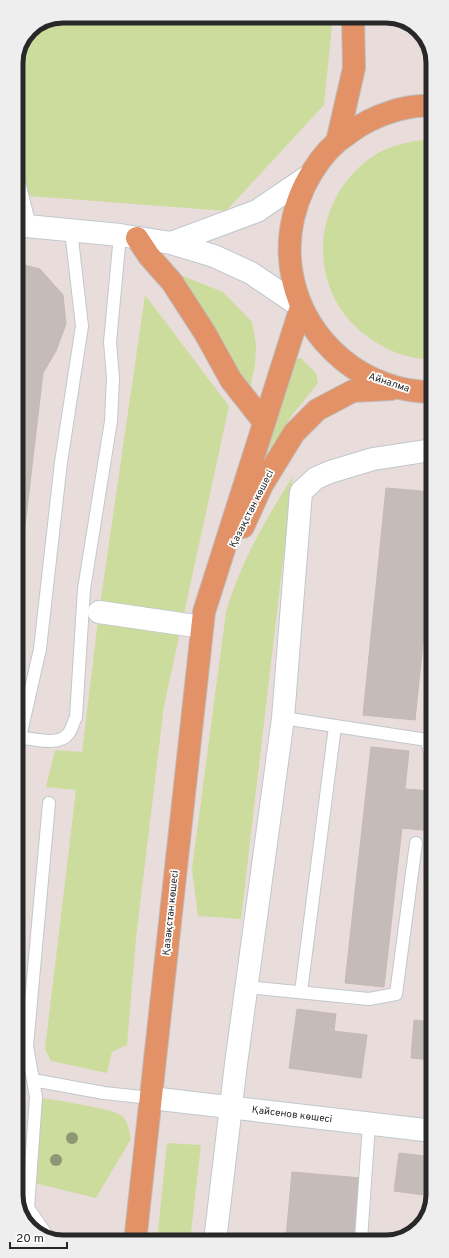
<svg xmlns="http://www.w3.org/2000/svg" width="449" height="1258" font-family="Overpass,sans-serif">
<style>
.green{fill:#ccdc9c}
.building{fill:#c5bcba;stroke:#c4b9b5}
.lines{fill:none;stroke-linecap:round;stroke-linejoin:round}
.lane-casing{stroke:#c0c8ce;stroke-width:14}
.street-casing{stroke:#c0c8ce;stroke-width:24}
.secondary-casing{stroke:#c0c8ce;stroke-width:24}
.primary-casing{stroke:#bebebe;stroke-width:24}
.lane{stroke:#fff;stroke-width:12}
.street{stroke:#fff;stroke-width:22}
.secondary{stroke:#fff;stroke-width:22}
.primary{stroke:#e39267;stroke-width:22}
.tree{fill:#8f9774}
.labels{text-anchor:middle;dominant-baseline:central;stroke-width:3.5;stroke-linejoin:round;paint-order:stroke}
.street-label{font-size:10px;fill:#282828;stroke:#fff}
.rim{fill:none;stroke:#282828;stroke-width:5}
</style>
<rect width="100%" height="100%" fill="#e9dddb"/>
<path class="green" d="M63,16H333L324,105L226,211L16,195V60L30,30Z
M428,139H431L432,359C413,360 393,353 377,343C308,303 305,207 369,159C386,146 407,142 428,139Z
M178,274L223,292L252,322L256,345L255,365L249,394Z
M145,295L229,406L164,706L136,938L127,1045L112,1052L107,1073L51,1061L45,1049L76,790L46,787L55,750L82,752L99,612Z
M301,358L316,373L318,383L293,414L246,483L288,362Z
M293,476L241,919L198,916L192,869L226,612C240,563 266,519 293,476Z
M36,1097C52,1100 113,1108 122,1116C128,1121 129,1131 131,1139L96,1198L30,1182Z
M167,1143L201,1145L190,1241H157Z"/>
<path class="building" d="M16,263L40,269L63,295L66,324L56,351L43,373L17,594Z
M386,488L432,492V634L424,633L415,720L363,715Z
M371,747L409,751L405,789L432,791V831L402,828L384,987L345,983Z
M297,1009L336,1014L334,1031L367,1035L361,1078L289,1068Z
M414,1020L433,1022V1060L411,1058Z
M399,1153L433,1157L432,1196L394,1191Z
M292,1172L361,1178L354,1241H317L286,1237Z"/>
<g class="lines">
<defs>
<path id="lane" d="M16,170L30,226
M283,718L427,740L432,765
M17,737C30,738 59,747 68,734C72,730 73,722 76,717L84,589L111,421L113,378L110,342L120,235
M20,737L40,649L61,462L82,326L71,230
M246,987L369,999L396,994L416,843
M301,992L335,726
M27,1046L49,803
M17,1048L27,1046L33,1080L104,1093L151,1098
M33,1080L36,1097L28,1208L49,1238
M361,1240L369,1124"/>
<path id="street" d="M151,1098L433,1131
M215,1241L236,1064L283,718L301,492L316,478L330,472L373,459L432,450"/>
<path id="secondary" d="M16,225L120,235L171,243L214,256L251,273L301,307
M171,243L257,211L310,175
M99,612L202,627"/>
<path id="primary" d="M431,106C406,104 373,116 352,131C347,135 342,138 337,142C324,153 313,169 305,185C275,247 290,316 343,360C367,380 400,392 432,392
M337,142L354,68L353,16
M137,238L149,256L172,282L205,333L231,380L264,422
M243,527L262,485L294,433L317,410L353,391L392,389
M135,1242L204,612L301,307"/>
</defs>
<use href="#lane" class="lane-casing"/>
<use href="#street" class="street-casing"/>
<use href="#secondary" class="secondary-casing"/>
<use href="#primary" class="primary-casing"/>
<use href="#lane" class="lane"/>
<use href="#street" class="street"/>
<use href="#secondary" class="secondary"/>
<use href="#primary" class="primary"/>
</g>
<g class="tree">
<circle cx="72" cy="1138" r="6"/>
<circle cx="56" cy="1160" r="6"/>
</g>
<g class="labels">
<g class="street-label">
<text transform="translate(389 383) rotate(18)">Айналма</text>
<text transform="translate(252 509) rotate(-63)">Қазақстан көшесі</text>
<text transform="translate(171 913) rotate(-84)">Қазақстан көшесі</text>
<text transform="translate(292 1115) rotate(7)">Қайсенов көшесі</text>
</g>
</g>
<path d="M0 0H449V1258H0ZM63 23H386A40 40 0 0 1 426 63V1195A40 40 0 0 1 386 1235H63A40 40 0 0 1 23 1195V63A40 40 0 0 1 63 23Z" fill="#eee" fill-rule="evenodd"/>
<path class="rim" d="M63 23H386A40 40 0 0 1 426 63V1195A40 40 0 0 1 386 1235H63A40 40 0 0 1 23 1195V63A40 40 0 0 1 63 23Z"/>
<path d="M10 1242v6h57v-6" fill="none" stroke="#282828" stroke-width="2"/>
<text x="16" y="1242" font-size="12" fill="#282828" stroke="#ffffff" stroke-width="3" paint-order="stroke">20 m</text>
</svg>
